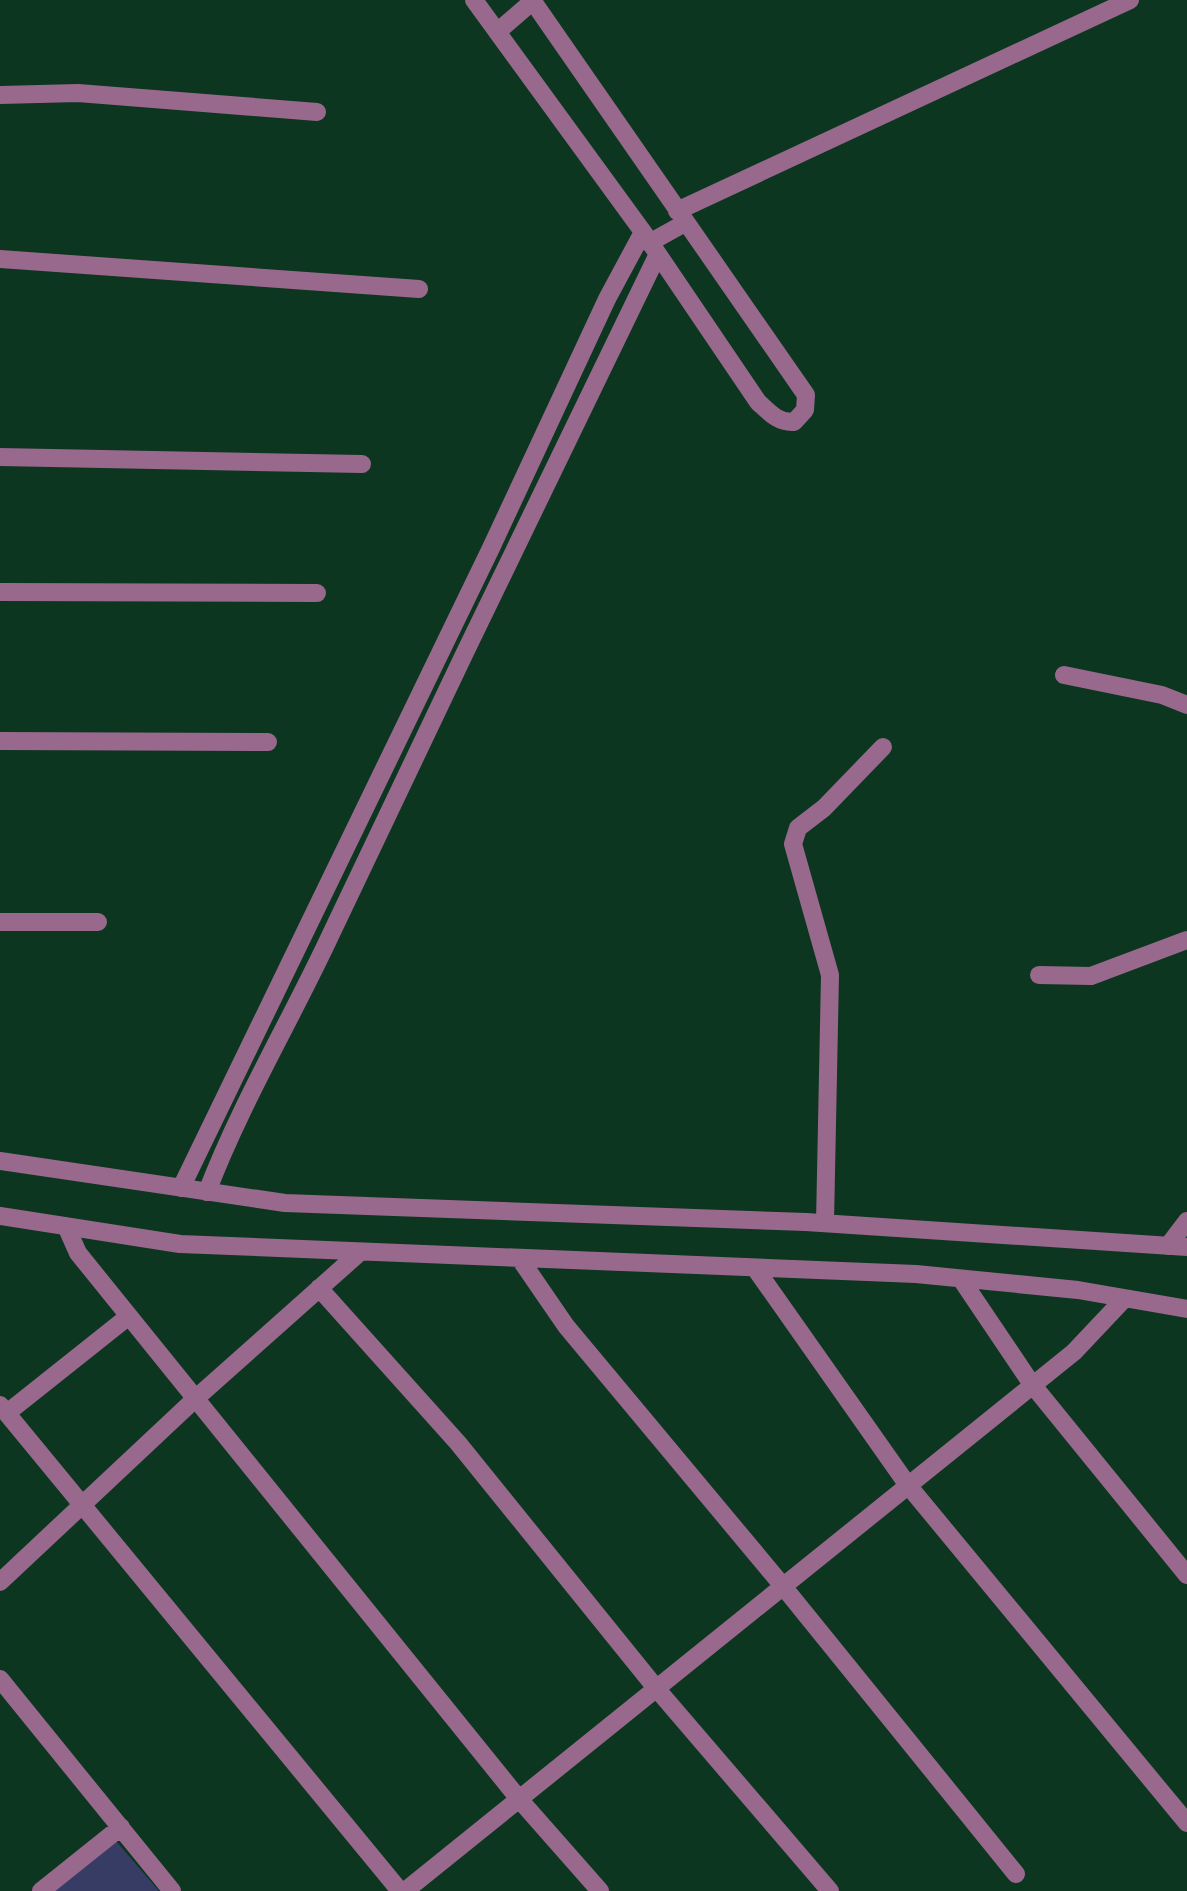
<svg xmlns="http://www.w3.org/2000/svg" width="1187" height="1891" font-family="Overpass,sans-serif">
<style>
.green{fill:#363c63}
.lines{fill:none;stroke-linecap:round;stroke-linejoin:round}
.minor{stroke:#98698c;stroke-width:18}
</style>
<rect width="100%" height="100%" fill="#0c3620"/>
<path class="green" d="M116,1841L159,1891H54Z"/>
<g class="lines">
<path class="minor" d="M474,0L643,232L758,402C769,412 778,423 794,422L805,410L806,395L532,0
M497,32L533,1
M0,95L78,93L317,112
M677,211L1130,0
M649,243L685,223
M0,259L419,289
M0,457L362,464
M0,592L317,593
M1064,675L1162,695L1187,705
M0,741L268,742
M0,922H98
M1039,975L1091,976L1187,940
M0,1161L285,1203L806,1222L1187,1247
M181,1188L491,548L607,299L643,232
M207,1192C241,1103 291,1020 331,934C438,707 547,482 657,256
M0,1216L180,1244L916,1274L1078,1290L1187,1309
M825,1223L830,975L793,844L798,828L824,808L883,747
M66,1226L78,1253L519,1799L600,1891
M1168,1246L1187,1221
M520,1259L566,1326L782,1585L1016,1874
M755,1268L907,1484L1187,1823
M961,1279L1031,1383L1187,1575
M319,1288L458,1443L656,1688L830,1891
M0,1405L400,1891
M7,1413L129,1316
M0,1582L195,1399L359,1253
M0,1679L172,1891
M41,1891L121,1827
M405,1891L1074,1352L1124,1299"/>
</g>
</svg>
